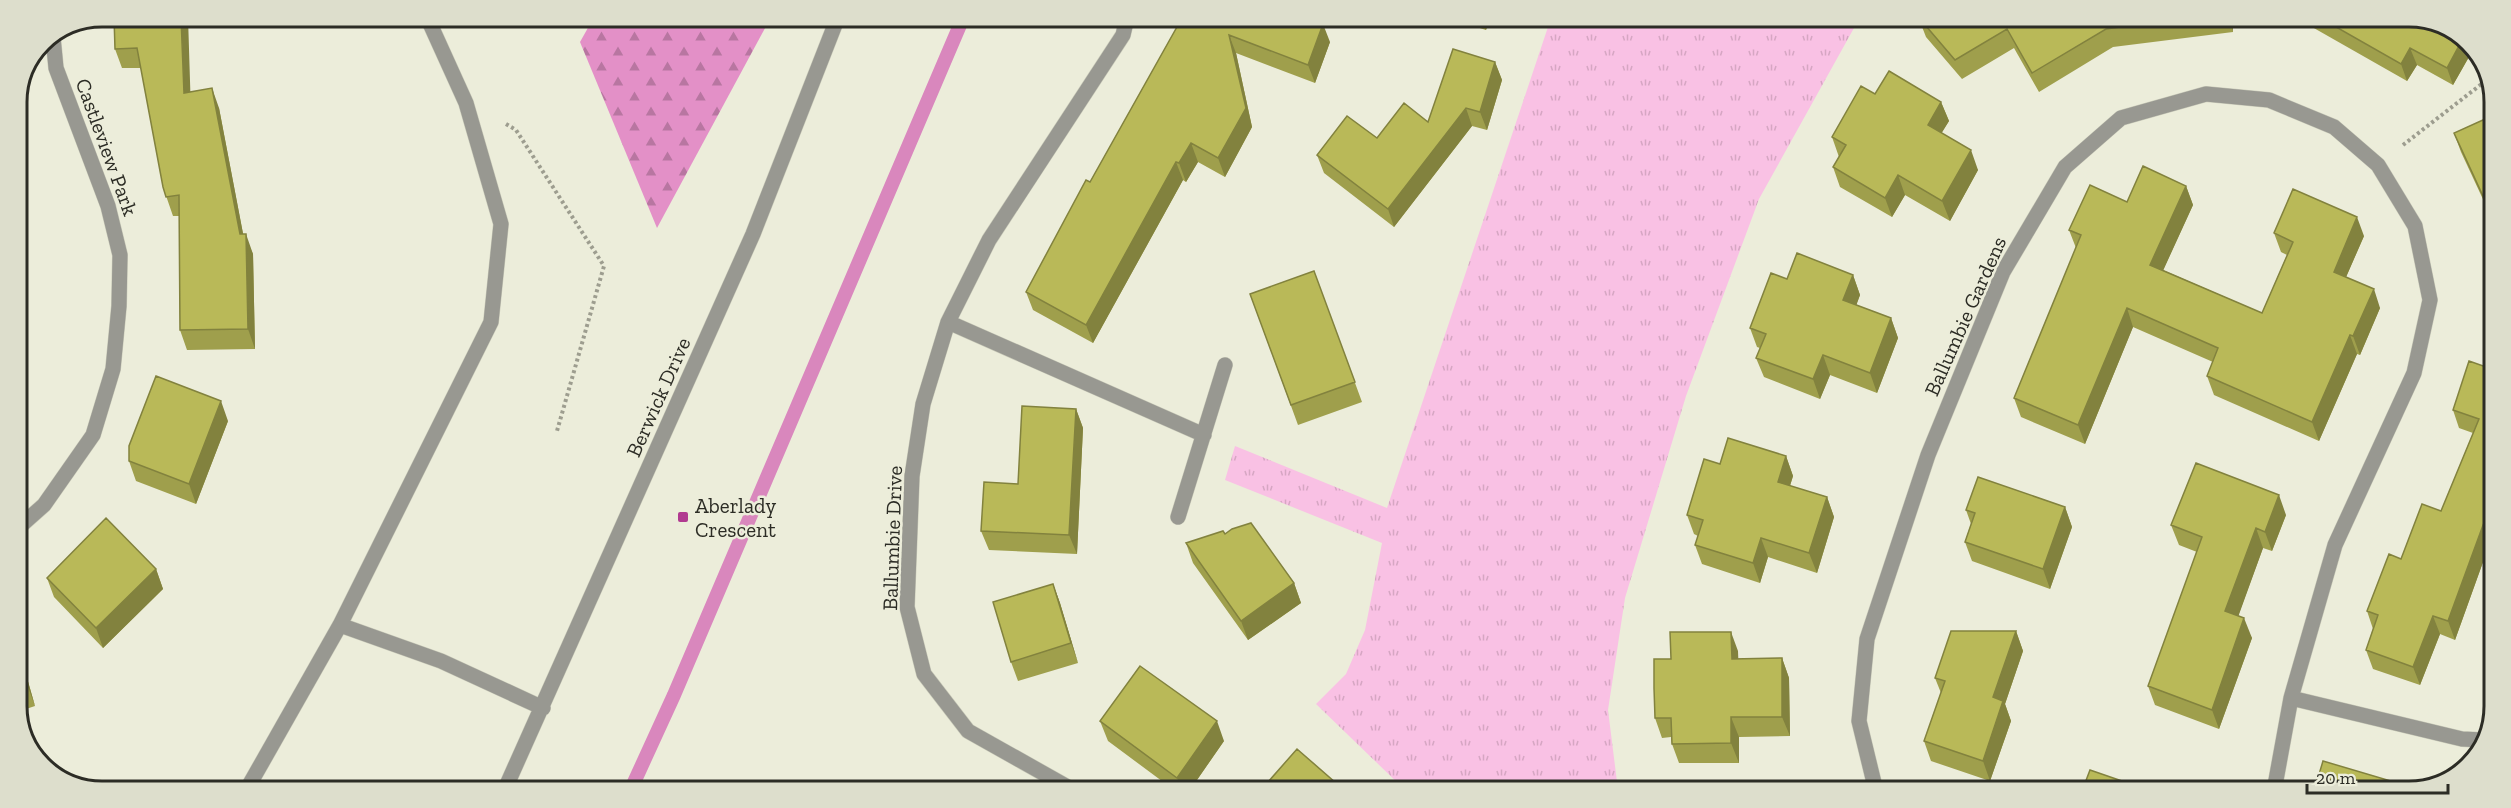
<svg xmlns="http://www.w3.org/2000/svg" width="2511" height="808" font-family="'Zilla Slab',serif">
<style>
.grass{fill:url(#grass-tufts)}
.forest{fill:url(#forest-firs)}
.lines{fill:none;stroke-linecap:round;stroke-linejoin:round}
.stream{stroke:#d987bd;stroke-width:14}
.minor-casing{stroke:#c9cab9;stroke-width:16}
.path{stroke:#9d9d8f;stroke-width:4;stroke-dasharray:3 3;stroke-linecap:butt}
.minor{stroke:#989891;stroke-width:15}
.wall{fill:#9f9f4c}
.shaded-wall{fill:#82823e}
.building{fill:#b9b958;stroke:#82823e;stroke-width:1.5}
.poi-dot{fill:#b13a90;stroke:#ecedda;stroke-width:2}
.labels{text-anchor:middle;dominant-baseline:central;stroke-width:5;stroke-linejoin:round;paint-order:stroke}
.street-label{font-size:21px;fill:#2c2c25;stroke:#ecedda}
.poi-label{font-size:21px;fill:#2c2c25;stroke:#ecedda;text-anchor:start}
.rim{fill:none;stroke:#2c2c25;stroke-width:3}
</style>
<defs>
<pattern id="grass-tufts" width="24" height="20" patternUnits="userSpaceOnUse" patternTransform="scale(1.5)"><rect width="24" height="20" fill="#f9c1e4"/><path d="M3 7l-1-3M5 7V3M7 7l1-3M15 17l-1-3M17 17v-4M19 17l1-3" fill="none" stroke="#d6a6c3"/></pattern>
<pattern id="forest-firs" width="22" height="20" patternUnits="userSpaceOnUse" patternTransform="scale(1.5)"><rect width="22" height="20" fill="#e390c7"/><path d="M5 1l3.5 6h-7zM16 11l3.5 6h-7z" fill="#b876a1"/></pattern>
</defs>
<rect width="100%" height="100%" fill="#ecedda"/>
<path class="grass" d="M1551,18L1859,19L1759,199L1686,396L1625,598L1608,710L1618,790H1405L1316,704L1346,674L1365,630L1382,543L1225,480L1235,446L1387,508Z"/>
<path class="forest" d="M594,17H771L657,228L580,42Z"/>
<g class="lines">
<path class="stream" d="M631,789L674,695L963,18"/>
<defs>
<path id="minor" d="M948,322L1204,435
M1178,517L1225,365
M17,529L44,505L93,435L113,369L119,306L120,255L108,206L56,68L53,37
M340,625L441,661L543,708
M2291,698L2462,739L2483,740
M247,789L340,625L491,322L501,224L466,103L427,17
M505,789L753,234L838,17
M1073,790L968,731L924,674L907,607L912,476L923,404L948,322L989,240L1123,35L1127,18
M1876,791L1859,721L1867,639L1928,455L2003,272L2065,167L2121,118L2206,94L2269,100L2334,127L2378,165L2415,226L2430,300L2414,373L2335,545L2291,698L2274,791"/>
</defs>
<use href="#minor" class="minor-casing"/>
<path class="path" d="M506,124L516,130L604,266L557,431
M2403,145L2488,79"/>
<use href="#minor" class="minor"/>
</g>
<path class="wall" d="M114,17L190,92L219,108L243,234L253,254L255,349L187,350L180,330L179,216H173L163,187L141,68H122L115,49Z
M1182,18L1330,42L1315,83L1236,53L1252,127L1225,177L1198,162L1186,182L1183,180L1093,343L1033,310L1026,292L1090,182Z
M1448,18H1490L1486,30Z
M1919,19H2232L2233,32L2113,47L2039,92L2014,48L1962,79L1926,37Z
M2298,19L2431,20L2474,48L2453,85L2417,65L2407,81Z
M1495,62L1502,80L1487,130L1472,126L1394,227L1324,173L1317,155L1377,138L1428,122Z
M1875,94L1941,102L1949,121L1941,133L1978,170L1950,221L1905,195L1892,217L1840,187L1833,167L1839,157L1832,137Z
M2494,115V223L2461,152L2454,133Z
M2186,186L2193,205L2163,270L2262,313L2287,255L2281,252L2274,233L2364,236L2346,277L2380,308L2360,355L2357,354L2319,441L2214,395L2207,376L2213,362L2133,327L2085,444L2021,417L2014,398L2076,248L2069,230L2127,202Z
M1314,271L1362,402L1298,425L1250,294Z
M1853,275L1860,295L1856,305L1891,318L1898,338L1877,393L1830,375L1820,399L1764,377L1756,358L1760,348L1757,347L1750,328L1787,279Z
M2493,313L2492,537L2455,640L2440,634L2420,685L2373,669L2366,650L2373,629L2367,611L2401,559L2441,511L2473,433L2459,428L2453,410L2486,367Z
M1076,409L1083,428L1077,554L989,550L981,531Z
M228,421L196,504L136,481L129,461Z
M1786,456L1793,476L1790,486L1827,497L1834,517L1817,573L1768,557L1760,583L1702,564L1695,545L1698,536L1694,534L1687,515L1720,464Z
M2065,507L2072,527L2050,589L1972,561L1965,542L1971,524L1966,510Z
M2286,515L2272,551L2263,548L2238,616L2252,638L2219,729L2155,705L2148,686L2197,552L2179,545L2171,525Z
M1225,534L1294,583L1301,603L1248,640L1193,563L1186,543Z
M156,569L163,589L103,648L54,597L47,578Z
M1053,584L1060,603L1078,663L1018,681L1011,662Z
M2016,631L2023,651L2005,704L2011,721L1990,781L1931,761L1924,741L1941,693L1935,678Z
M17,643L35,706L17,712Z
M1738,651V659L1782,658L1789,678L1790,736L1739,737V763H1679L1672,744L1671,737L1662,738L1655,718L1671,659Z
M1100,721L1224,741L1190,790H1174L1108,741Z"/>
<path class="shaded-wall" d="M181,17H188L191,113L184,93Z
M1482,18H1490L1486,30Z
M2229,19H2232L2233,32Z
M1323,24L1330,42L1315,83L1308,65Z
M1229,35L1236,53L1252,127L1225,177L1218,158Z
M2462,40L2474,48L2453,85L2447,68Z
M2410,48L2417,65L2407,81L2401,64Z
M1495,62L1502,80L1487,130L1480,112Z
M212,88L219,108L246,249V234L253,254L255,349L248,329L240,234Z
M1941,102L1949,121L1935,144L1928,125Z
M1466,108L1472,126L1394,227L1388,209Z
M1191,143L1198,162L1186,182L1179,163Z
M1971,150L1978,170L1950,221L1942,201Z
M1176,162L1183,180L1093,343L1086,325Z
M1898,175L1905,195L1892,217L1885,198Z
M2186,186L2193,205L2157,284L2150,265Z
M2357,217L2364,236L2340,291L2334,272Z
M1853,275L1860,295L1851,320L1843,300Z
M2374,289L2380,308L2360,355L2353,336Z
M2127,308L2133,327L2085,444L2078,425Z
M1891,318L1898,338L1877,393L1870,373Z
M2350,335L2357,354L2319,441L2312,422Z
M1823,355L1830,375L1820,399L1813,379Z
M221,401L228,421L196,504L189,484Z
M1076,409L1083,428L1077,554L1069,535Z
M1786,456L1793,476L1785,501L1778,482Z
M2279,495L2286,515L2272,551L2265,532Z
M1827,497L1834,517L1817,573L1809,553Z
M2065,507L2072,527L2050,589L2043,569Z
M2486,517L2492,537L2455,640L2448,621Z
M2256,528L2263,548L2233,631L2225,611Z
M1761,538L1768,557L1760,583L1753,563Z
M156,569L163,589L103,648L96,628Z
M1294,583L1301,603L1248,640L1241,621Z
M1053,584L1060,603L1078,663L1071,643Z
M2433,616L2440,634L2420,685L2413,667Z
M2244,618L2252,638L2219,729L2212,710Z
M2016,631L2023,651L2005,704L2011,721L1990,781L1983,761L1993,697Z
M1731,632L1738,651L1739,678L1732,659Z
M17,643L35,706L28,687L17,648Z
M1782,658L1789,678L1790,736L1782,717Z
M1731,717L1739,737V763L1731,743Z
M1217,721L1224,741L1190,790H1182L1177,778Z"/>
<path class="building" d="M114,17H181L184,93L212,88L240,234H246L248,329L180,330L179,195L166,197L163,187L137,48L115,49Z
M1182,18H1308L1323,24L1308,65L1229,35L1246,108L1218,158L1191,143L1179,163L1176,162L1086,325L1026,292L1086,180L1090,182Z
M1920,19H2178L2106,29L2032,73L2007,29L1955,60Z
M2322,19L2431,20L2462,40L2447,68L2410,48L2401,64Z
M1453,49L1495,62L1480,112L1466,108L1388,209L1317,155L1347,116L1377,138L1404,103L1428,122Z
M1889,71L1941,102L1928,125L1971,150L1942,201L1898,175L1885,198L1833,167L1846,145L1832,137L1861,86L1875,94Z
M2494,115V220L2454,133Z
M2143,166L2186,186L2150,265L2262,313L2293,242L2274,233L2293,189L2357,217L2334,272L2374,289L2353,336L2350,335L2312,422L2207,376L2218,348L2127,308L2078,425L2014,398L2081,235L2069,230L2090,185L2127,202Z
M1797,253L1853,275L1843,300L1891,318L1870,373L1823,355L1813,379L1756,358L1766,334L1750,328L1771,273L1787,279Z
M1314,271L1355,382L1291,405L1250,294Z
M2493,313L2492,520L2486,517L2448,621L2433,616L2413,667L2366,650L2378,615L2367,611L2389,554L2401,559L2422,504L2441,511L2479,419L2453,410L2469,361L2486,367Z
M156,376L221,401L189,484L129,461V446Z
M1022,406L1076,409L1069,535L981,531L984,482L1018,484Z
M1728,438L1786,456L1778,482L1827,497L1809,553L1761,538L1753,563L1695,545L1703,520L1687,515L1704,459L1720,464Z
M2196,463L2279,495L2265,532L2256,528L2225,611L2244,618L2212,710L2148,686L2202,537L2171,525Z
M1978,477L2065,507L2043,569L1965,542L1975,513L1966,510Z
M106,518L156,569L96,628L47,578Z
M1251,523L1294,583L1241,621L1186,543L1223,531L1225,534L1232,529Z
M1053,584L1071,643L1011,662L993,602Z
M1951,631H2016L1993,697L2003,701L1983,761L1924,741L1945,681L1935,678Z
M1670,632H1731L1732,659L1782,658V717H1731V743L1672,744L1671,718H1655L1654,688V659H1671Z
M17,648L28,687L17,690Z
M1140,666L1217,721L1177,778L1100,721Z
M1297,749L1344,790H1261Z
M2323,761L2411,787L2410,791H2314Z
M2090,770L2151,791H2082Z"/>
<rect class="poi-dot" x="677" y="511" width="12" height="12" rx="3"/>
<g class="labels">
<g class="street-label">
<text transform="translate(107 147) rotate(70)">Castleview Park</text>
<text transform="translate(1965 316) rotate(-66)">Ballumbie Gardens</text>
<text transform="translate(658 397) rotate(-66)">Berwick Drive</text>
<text transform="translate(892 538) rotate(-88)">Ballumbie Drive</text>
</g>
<g class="poi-label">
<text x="695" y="505">Aberlady<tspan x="695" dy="24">Crescent</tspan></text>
</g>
</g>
<path d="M0 0H2511V808H0ZM102 27H2409A75 75 0 0 1 2484 102V706A75 75 0 0 1 2409 781H102A75 75 0 0 1 27 706V102A75 75 0 0 1 102 27Z" fill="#dddecc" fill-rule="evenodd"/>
<path class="rim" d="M102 27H2409A75 75 0 0 1 2484 102V706A75 75 0 0 1 2409 781H102A75 75 0 0 1 27 706V102A75 75 0 0 1 102 27Z"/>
<path d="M2307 784v9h141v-9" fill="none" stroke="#2c2c25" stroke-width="3"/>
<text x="2316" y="784" font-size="18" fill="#2c2c25" stroke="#ecedda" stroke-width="4.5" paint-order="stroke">20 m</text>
</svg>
